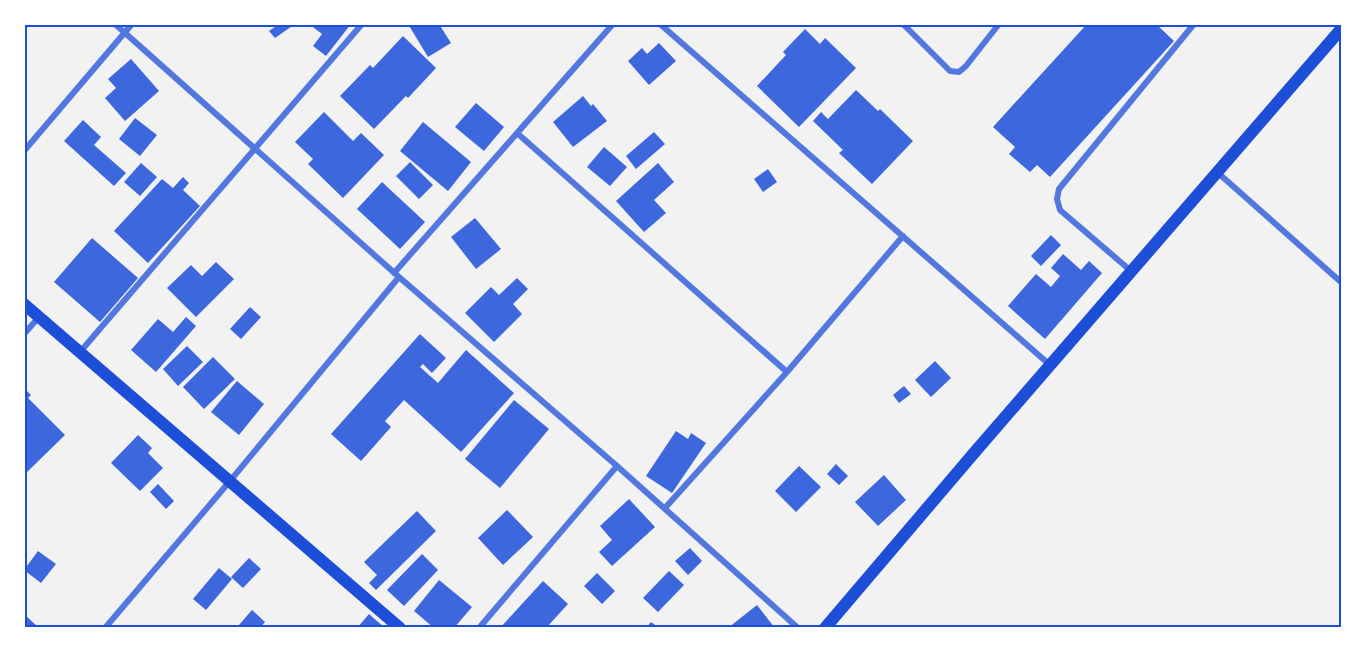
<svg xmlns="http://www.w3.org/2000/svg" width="1366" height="652" font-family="'Public Sans',sans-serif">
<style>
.building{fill:#3d67dc}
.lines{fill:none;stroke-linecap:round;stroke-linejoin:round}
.minor{stroke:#5277de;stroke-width:6}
.secondary{stroke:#1d4ed8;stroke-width:12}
.neatline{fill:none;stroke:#1d4ed8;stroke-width:2}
</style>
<rect width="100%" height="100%" fill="#f2f2f2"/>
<path class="building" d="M279,24H295L275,38L269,31Z
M309,24H351L326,56L313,46L322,34Z
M408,24H439L451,43L428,57Z
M1087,24H1156L1174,41L1050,177L1037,165L1030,172L1009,154L1015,147L993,127Z
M805,29L820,44L825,38L856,68L799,127L757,86L786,55L783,52Z
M403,36L436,68L408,98L406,96L374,129L340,96L370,65L373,68Z
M659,43L676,61L649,85L628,61L642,48L647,54Z
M131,59L159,91L125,121L105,98L116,88L108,79Z
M856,90L878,111L880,109L913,141L872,184L839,153L843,150L813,121L821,112L828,119Z
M583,96L591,106L593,104L607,121L573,147L553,122Z
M476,103L504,127L484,151L455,127Z
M324,112L353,141L361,133L384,155L343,198L308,164L313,159L295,142Z
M135,118L157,135L140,156L119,139Z
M83,120L101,137L94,145L126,173L114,186L64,141Z
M423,122L471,162L448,191L400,151Z
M654,132L665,144L636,169L626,156Z
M604,147L627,167L610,186L587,167Z
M410,162L433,185L419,199L396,176Z
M141,163L157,177L140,196L124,182Z
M658,163L674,182L654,200L666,213L644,232L616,201Z
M768,169L777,182L763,192L754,179Z
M183,177L189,183L183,190L200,206L148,263L114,231L162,179L173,188Z
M382,182L425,222L400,249L357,209Z
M475,218L501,249L476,269L451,237Z
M1051,235L1061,245L1041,266L1031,256Z
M92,238L138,278L100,322L54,282Z
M1063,254L1081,270L1089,261L1102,273L1045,339L1008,306L1036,274L1051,287L1060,276L1051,268Z
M216,262L234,279L196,317L167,288L191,265L202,276Z
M517,278L528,289L513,304L522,314L494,342L465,313L491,287L499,295Z
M250,307L261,317L241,339L230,329Z
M186,317L196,326L156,372L131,350L158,319L173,332Z
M420,334L446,358L432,373L423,364L420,367L438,383L466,350L514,393L461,452L404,400L385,421L391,427L361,461L331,434Z
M187,346L203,362L178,386L163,369Z
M213,357L235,379L204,409L183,387Z
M935,361L951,378L931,397L915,380Z
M237,381L264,404L239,435L211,412Z
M904,386L911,394L899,403L893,395Z
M24,388L31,395L28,398L65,435L24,475Z
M514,400L549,429L500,488L465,459Z
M676,431L688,439L691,433L706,443L672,493L646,476Z
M138,435L152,448L148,453L163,468L140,491L111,463Z
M836,464L848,476L839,485L827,474Z
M799,466L821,487L796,512L775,491Z
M884,475L906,500L878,526L855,502Z
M158,484L174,501L166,509L150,492Z
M629,499L655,527L612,566L599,552L612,540L600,526Z
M507,510L533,537L503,565L478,538Z
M417,511L436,531L376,590L369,583L377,575L364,562Z
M690,548L702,561L688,575L675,561Z
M38,551L56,564L41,583L24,570Z
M422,554L438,570L404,606L387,590Z
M249,558L261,569L243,588L231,577Z
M219,568L232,579L206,610L193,599Z
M669,571L684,585L658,612L643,598Z
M597,573L615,591L602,604L584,586Z
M439,580L472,607L454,628H434L414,611Z
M543,581L568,604L546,628H500Z
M757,605L775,628H728Z
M252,610L265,622L260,628H242L239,625Z
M24,614L39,628H24Z
M369,614L385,628H357Z
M651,622L659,628H646Z"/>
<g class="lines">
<path class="minor" d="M115,24L399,277L617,466L798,628
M660,24L1050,365
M903,24L950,71L959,72L966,66L999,24
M517,133L787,372
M24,151L132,24
M1217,172L1342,283
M1131,271L1060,210L1057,199L1059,189L1194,24
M394,273L613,24
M24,334L39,317
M80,352L362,24
M665,508L787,372L903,236
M105,628L230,481L399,277
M479,628L617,466"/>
<path class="secondary" d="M24,304L400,628
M825,628L974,453L1342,28"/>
</g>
<rect width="1366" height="652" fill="none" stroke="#ffffff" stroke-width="51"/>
<rect x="26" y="26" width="1314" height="600" class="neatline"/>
</svg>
